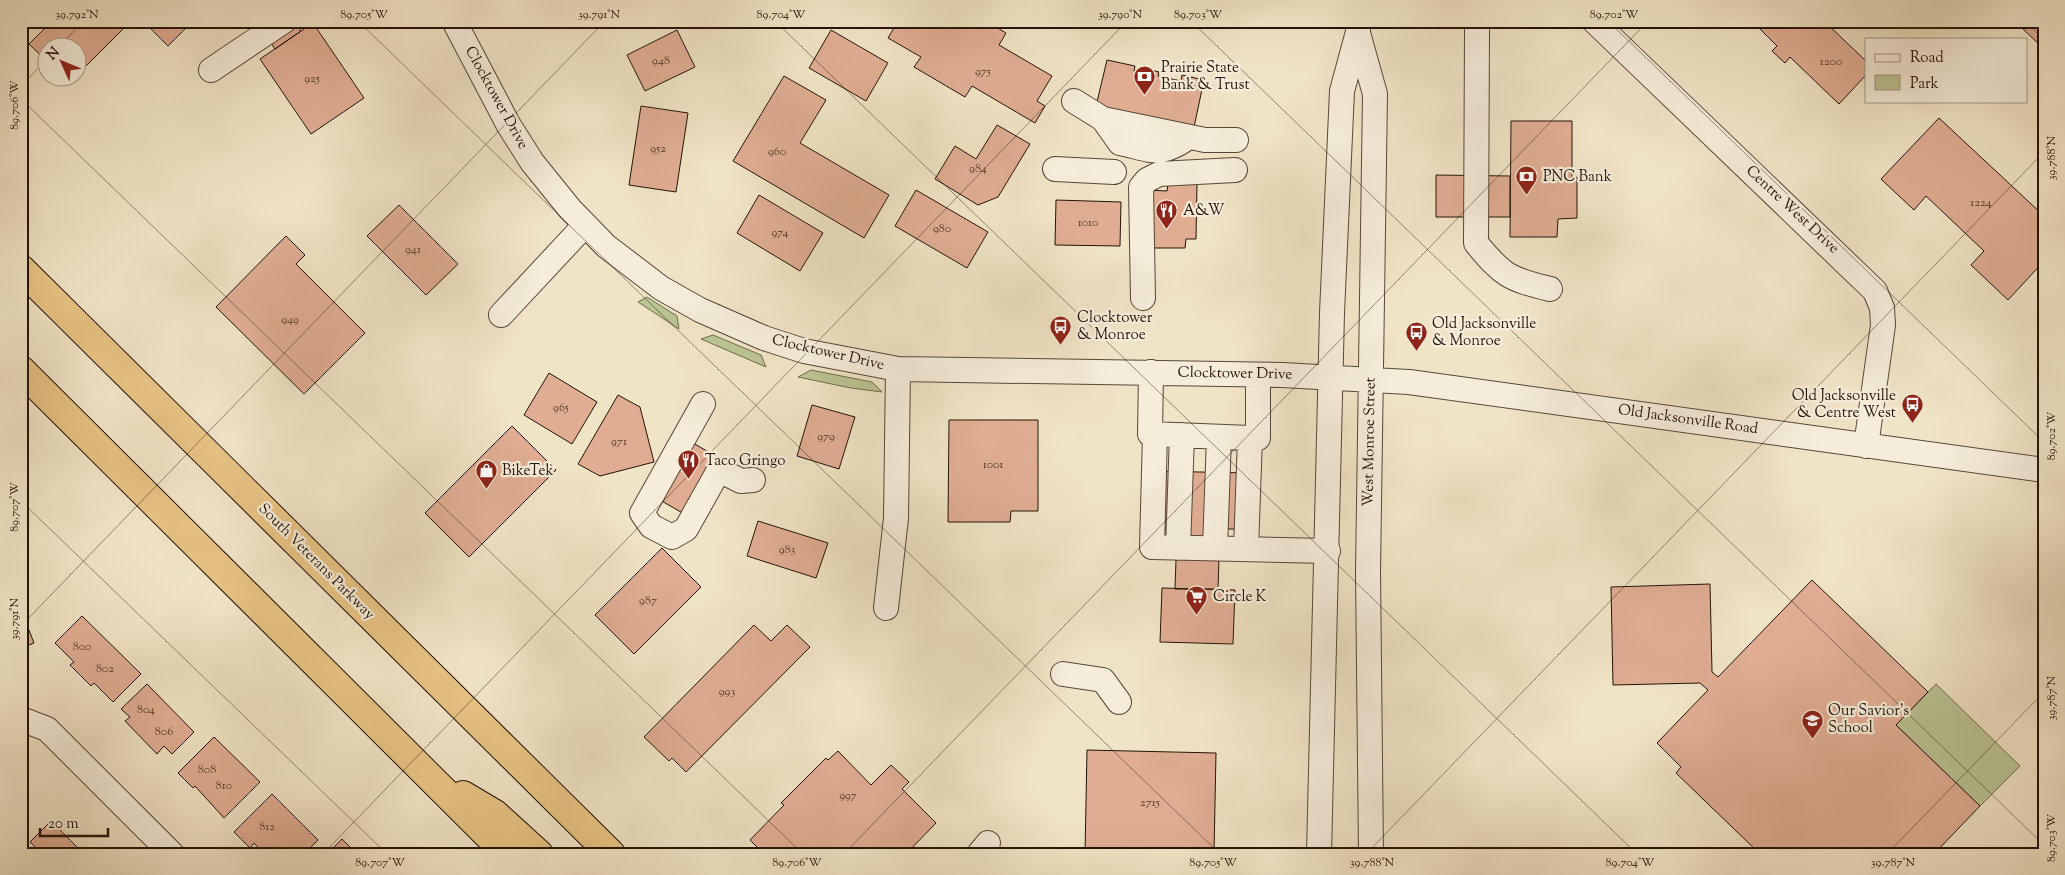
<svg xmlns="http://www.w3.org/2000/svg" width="2065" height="875" font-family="'Sorts Mill Goudy',serif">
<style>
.green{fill:#bbc494;stroke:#706c4e}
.building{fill:#e0ad93;stroke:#241308}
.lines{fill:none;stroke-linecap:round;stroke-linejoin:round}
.minor-casing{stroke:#574738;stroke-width:26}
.highway-casing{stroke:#241308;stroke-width:30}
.minor{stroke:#f5edda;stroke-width:24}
.highway{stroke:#e8c283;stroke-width:28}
.ticks{fill:none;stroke:#241308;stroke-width:1;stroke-opacity:0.45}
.labels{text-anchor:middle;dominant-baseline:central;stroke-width:4.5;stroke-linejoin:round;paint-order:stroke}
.number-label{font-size:12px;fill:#533a2b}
.poi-label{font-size:15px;fill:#241308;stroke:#f5edda;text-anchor:start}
.street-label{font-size:15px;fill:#241308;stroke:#f5edda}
.neatline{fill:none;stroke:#241308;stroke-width:2}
.ticks-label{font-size:12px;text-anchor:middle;fill:#241308}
</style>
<rect width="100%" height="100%" fill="#f0e4c6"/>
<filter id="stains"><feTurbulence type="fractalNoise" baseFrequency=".004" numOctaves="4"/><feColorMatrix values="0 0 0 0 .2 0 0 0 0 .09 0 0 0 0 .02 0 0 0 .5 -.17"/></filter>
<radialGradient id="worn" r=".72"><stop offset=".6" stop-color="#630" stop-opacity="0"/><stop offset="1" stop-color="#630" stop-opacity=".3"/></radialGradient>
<path class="green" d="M647,297L677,316L679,329L638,302Z
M713,335L761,355L766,367L701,339Z
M811,370L872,382L882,392L851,388L798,377Z
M1936,684L2020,766L1980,806L1896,725Z"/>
<path class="building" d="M52,21H131L78,74V48H48V62L29,44Z
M143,21H193L168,46Z
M294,21L301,31L275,49L257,22Z
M898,21H986L1006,33L999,45L1052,76L1037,101L1045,106L1035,123L972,86L965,97L914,67L921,57L888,38Z
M1762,21H1824L1866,61V75L1839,104L1790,57L1785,63L1772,51L1777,46L1757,26Z
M2029,21H2044V49L2022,28Z
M313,23L364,98L311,134L260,59Z
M677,30L695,67L645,91L627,55Z
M831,30L888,63L866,101L809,68Z
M1107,60L1135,66L1134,71L1145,73L1146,69L1159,72L1158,76L1181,81L1182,75L1204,80L1194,127L1096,106Z
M784,76L826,100L800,143L889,195L864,238L733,161Z
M63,78H74L69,83Z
M641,106L688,113L676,192L629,185Z
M1939,118L2044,216V261L2008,300L1971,265L1984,251L1926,196L1914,210L1881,179Z
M1511,121H1572V178L1577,177V218L1558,219L1557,237H1510Z
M997,125L1030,144L998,197L978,205L935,179L955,146L976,159Z
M1436,175L1510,176V217H1436Z
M1168,183L1197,184L1196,239H1186L1185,248H1147L1148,190L1167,191Z
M916,190L988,232L967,268L895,226Z
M759,195L823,233L800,271L737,233Z
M1056,200L1121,202L1120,246L1055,245Z
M399,205L458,264L426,295L367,236Z
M286,236L305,255L296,264L365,333L304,394L216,307Z
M549,373L597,402L572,444L524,415Z
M618,395L640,407L654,462L600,476L578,464Z
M812,405L855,417L839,469L797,456Z
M949,420H1038V511H1011L1010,522H948Z
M512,426L556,470L469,557L425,513Z
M693,443L719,458L686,515L660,500Z
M1150,471L1250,473L1249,529H1220L1218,589H1175L1177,530L1148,529Z
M758,521L828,543L816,578L747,556Z
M662,548L701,587L634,654L595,615Z
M1812,580L1928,692L1896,725L1980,806L1934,854H1760L1676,773L1681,767L1657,743L1708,690L1700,683L1613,685L1611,587L1710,584L1712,672L1718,677Z
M1162,588L1235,590L1233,644L1160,642Z
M21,610L34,643L22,648L24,654L21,655Z
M82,616L141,674L113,702L94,683L91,686L70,665L74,662L55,643Z
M754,625L771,641L787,625L810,647L686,772L672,758L669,761L644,737Z
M147,684L194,732L172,754L164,746L157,754L125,721L130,717L121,709Z
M214,737L260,782L224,818L195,786L193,788L178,773Z
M1087,750L1216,753L1214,854H1085Z
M838,751L871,785L891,765L909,782L902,789L936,823L906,854H764L750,840L784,805L781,803L826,758L828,760Z
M272,794L318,840L304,854H264L254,843L250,848L234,832Z
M51,821L84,854H42L30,842Z
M342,839L357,854H327Z"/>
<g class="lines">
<defs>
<path id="minor" d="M454,21L508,124L532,162L570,209L606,246L661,288L700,310L764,338L804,351L898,369L1282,375L1409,382L2044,470
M1594,21L1875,291L1882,308L1883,325L1866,446
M1477,30L1476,243C1503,276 1509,279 1550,289
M1358,33L1375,94L1368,572L1371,854
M211,70L284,21
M1074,101L1103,119L1205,140H1236
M1103,119L1120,143C1153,150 1159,158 1189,137
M1055,169L1114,172
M1143,298L1141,187L1147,180L1159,174L1235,170
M501,315L585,225
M1151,372L1150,434L1250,438H1258V375
M703,404L642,513L651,526L672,537L686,529L719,470L741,481L753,480
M1155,434L1152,547L1328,551
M1178,548L1182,435
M1215,548L1219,437
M1246,549L1250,438
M886,608L896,518L898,369
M1063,674L1103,680L1119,702
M21,719L47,729L172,854
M979,854L988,843
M1319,854L1332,313L1342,91L1358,32V21"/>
<path id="highway" d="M21,269L611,854
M21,370L507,854
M463,795L495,814L539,854"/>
</defs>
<use href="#minor" class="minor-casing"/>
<use href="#highway" class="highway-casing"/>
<use href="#minor" class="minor"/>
<use href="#highway" class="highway"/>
</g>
<path class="ticks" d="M358,21L1220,854M775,21L1637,854M1191,21L2044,845M1608,21L2044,442M2025,21L2044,40M58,48L83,21M21,86L48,58M21,99L803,854M21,501L387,854M21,626L605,21M323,854L1127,21M844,854L1648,21M1366,854L2044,152M1887,854L2044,692"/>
<defs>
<symbol id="bank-pin" viewBox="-11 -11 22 30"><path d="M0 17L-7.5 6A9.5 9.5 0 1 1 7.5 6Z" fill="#8f2418" stroke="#f5edda"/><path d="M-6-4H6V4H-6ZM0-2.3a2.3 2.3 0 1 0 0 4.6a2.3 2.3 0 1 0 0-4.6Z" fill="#fff"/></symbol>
<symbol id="restaurant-pin" viewBox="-11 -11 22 30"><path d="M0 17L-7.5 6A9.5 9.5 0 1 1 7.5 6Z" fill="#8f2418" stroke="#f5edda"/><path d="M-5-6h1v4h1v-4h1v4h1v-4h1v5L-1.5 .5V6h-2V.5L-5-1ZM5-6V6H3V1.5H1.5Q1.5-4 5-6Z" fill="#fff"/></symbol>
<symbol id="bus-pin" viewBox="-11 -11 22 30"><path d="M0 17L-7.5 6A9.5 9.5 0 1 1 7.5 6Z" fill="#8f2418" stroke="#f5edda"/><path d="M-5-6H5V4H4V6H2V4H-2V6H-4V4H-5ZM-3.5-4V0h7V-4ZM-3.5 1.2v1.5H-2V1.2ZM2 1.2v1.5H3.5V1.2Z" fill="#fff"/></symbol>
<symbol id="shop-pin" viewBox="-11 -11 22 30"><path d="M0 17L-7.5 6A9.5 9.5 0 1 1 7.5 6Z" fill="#8f2418" stroke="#f5edda"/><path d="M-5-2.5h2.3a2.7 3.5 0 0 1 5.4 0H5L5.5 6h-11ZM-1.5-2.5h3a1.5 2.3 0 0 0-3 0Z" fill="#fff"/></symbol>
<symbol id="supermarket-pin" viewBox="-11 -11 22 30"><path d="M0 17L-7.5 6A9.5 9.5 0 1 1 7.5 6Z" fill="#8f2418" stroke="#f5edda"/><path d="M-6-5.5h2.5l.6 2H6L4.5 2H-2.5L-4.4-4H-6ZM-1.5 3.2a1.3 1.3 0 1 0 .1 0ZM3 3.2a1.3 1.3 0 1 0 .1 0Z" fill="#fff"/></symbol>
<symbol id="school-pin" viewBox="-11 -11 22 30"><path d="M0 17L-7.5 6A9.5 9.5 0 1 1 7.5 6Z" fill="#8f2418" stroke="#f5edda"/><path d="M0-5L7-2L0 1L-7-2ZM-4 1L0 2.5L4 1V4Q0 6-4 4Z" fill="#fff"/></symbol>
</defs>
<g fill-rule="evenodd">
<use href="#bank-pin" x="1132" y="64" width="25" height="34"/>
<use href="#bank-pin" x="1514" y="164" width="25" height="34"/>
<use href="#restaurant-pin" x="1154" y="198" width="25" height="34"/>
<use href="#bus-pin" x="1048" y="314" width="25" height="34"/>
<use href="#bus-pin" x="1404" y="320" width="25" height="34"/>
<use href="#bus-pin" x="1900" y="392" width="25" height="34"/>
<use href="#restaurant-pin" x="676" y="448" width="25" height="34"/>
<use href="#shop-pin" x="474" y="458" width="25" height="34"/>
<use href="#supermarket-pin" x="1184" y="584" width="25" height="34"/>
<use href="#school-pin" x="1800" y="708" width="25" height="34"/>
</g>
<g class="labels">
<g class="number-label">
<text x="661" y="61">948</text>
<text x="1831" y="62">1200</text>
<text x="983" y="72">975</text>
<text x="312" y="79">925</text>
<text x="658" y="149">952</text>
<text x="777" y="152">960</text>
<text x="978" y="169">984</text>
<text x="1981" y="203">1224</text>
<text x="1088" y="223">1010</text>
<text x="942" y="229">980</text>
<text x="780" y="233">974</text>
<text x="413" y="250">941</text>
<text x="290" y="320">949</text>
<text x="561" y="408">965</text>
<text x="826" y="437">979</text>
<text x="619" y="442">971</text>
<text x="993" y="465">1001</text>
<text x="787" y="550">983</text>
<text x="648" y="601">987</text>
<text x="82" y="647">800</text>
<text x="105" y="669">802</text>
<text x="727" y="692">993</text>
<text x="146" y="710">804</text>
<text x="164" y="732">806</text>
<text x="207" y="770">808</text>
<text x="224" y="786">810</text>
<text x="848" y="796">997</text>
<text x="1150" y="803">2715</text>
<text x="267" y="827">812</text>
</g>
<g class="poi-label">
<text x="1161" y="68">Prairie State<tspan x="1161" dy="17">Bank &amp; Trust</tspan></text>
<text x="1543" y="177">PNC Bank</text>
<text x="1183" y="211">A&amp;W</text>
<text x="1077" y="318">Clocktower<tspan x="1077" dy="17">&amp; Monroe</tspan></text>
<text x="1432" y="324">Old Jacksonville<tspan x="1432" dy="17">&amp; Monroe</tspan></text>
<text x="1896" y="396" text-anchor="end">Old Jacksonville<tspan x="1896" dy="17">&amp; Centre West</tspan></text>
<text x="705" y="461">Taco Gringo</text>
<text x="502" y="471">BikeTek</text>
<text x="1213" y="597">Circle K</text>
<text x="1828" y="711">Our Savior's<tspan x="1828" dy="17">School</tspan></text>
</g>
<g class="street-label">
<text transform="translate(496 98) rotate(61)">Clocktower Drive</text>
<text transform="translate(1792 210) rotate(43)">Centre West Drive</text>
<text transform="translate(828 353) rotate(13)">Clocktower Drive</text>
<text transform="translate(1235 374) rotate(1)">Clocktower Drive</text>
<text transform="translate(1688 420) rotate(8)">Old Jacksonville Road</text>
<text transform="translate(1370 442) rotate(-89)">West Monroe Street</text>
<text transform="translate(316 562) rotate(45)">South Veterans Parkway</text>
</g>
</g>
<rect width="2065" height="875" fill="none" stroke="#f0e4c6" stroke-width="55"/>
<rect x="1865" y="38" width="162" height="65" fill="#f5edda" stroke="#a19686"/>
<rect x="1875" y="54" width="25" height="8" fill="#f5edda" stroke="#a19686"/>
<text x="1910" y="62" font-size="15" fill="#241308">Road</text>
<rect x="1875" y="75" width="25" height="15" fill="#bbc494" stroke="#a19686"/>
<text x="1910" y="88" font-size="15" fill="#241308">Park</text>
<g transform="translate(62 62) rotate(314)"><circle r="24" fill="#f5edda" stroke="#a19686"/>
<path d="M0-4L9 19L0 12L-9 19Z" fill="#8f2418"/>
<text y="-8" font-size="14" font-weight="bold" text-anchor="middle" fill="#241308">N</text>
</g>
<path d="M40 828v8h68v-8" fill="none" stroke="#241308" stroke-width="2.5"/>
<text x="48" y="828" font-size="15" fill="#241308" stroke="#f5edda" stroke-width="4" paint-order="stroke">20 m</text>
<rect x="28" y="28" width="2010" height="820" class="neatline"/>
<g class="ticks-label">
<text x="77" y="18">39.792°N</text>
<text x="364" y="18">89.705°W</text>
<text x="599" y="18">39.791°N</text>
<text x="781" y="18">89.704°W</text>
<text x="1120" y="18">39.790°N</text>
<text x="1198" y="18">89.703°W</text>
<text x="1614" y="18">89.702°W</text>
<text transform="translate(14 105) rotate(-90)" y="4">89.706°W</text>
<text transform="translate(2051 158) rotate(-90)" y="4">39.788°N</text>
<text transform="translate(2051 436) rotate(-90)" y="4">89.702°W</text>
<text transform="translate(14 507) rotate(-90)" y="4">89.707°W</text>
<text transform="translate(14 619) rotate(-90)" y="4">39.791°N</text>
<text transform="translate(2051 698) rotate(-90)" y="4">39.787°N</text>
<text transform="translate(2051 838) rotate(-90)" y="4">89.703°W</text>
<text x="380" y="866">89.707°W</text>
<text x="797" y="866">89.706°W</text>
<text x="1213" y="866">89.705°W</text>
<text x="1372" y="866">39.788°N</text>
<text x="1630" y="866">89.704°W</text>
<text x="1893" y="866">39.787°N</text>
</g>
<rect width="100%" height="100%" filter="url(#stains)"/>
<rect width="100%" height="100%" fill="url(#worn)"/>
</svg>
